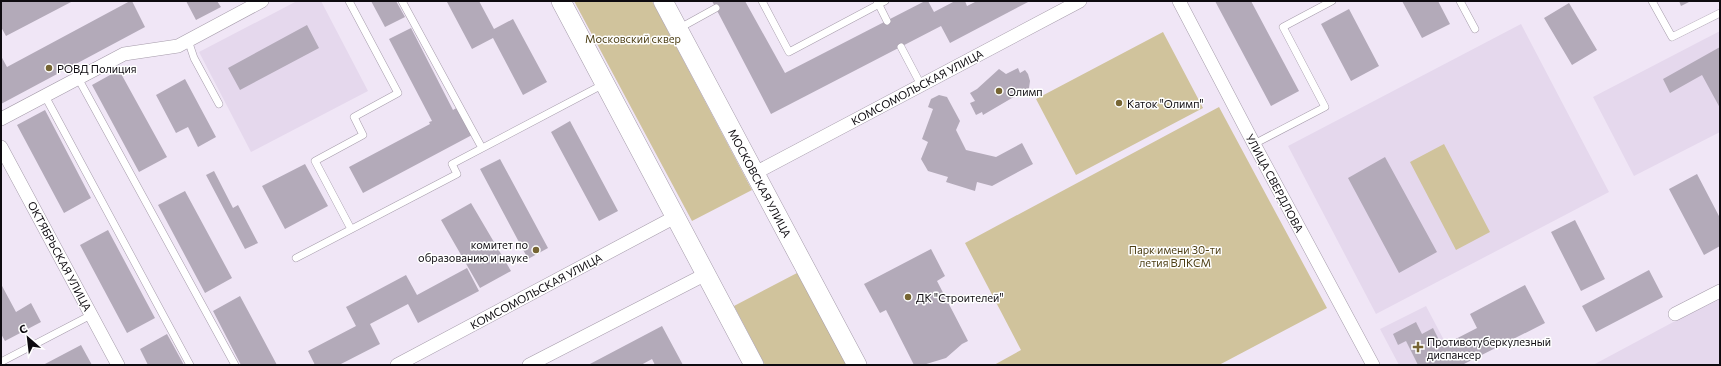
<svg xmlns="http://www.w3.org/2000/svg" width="1721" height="366" font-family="Commissioner,sans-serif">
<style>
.built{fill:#e5d8ed}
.green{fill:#d0c39c}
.building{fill:#b3aab9}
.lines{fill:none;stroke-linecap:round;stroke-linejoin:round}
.service-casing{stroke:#a59baa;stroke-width:8}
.minor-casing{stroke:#a59baa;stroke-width:14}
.secondary-casing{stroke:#a59baa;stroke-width:20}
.service{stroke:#fff;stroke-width:7}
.minor{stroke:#fff;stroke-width:13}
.secondary{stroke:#fff;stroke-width:19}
.poi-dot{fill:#766533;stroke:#fff;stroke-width:1.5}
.labels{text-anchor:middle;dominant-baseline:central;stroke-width:3;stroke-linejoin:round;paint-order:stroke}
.park-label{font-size:11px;fill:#4d3f15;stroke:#fff}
.poi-label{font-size:11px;fill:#0e0b10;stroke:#fff;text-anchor:start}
.street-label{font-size:11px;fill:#0e0b10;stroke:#fff}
</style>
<rect width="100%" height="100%" fill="#f0e6f6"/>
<path class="built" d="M297,1H321L368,91L251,152L199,52Z
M1521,24L1609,192L1376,314L1288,146Z
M1720,31V132L1634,176L1593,97Z
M1720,297V365H1593Z
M1426,306L1457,365H1399L1380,329Z"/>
<path class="green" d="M574,1H652L752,190L692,221Z
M1163,32L1203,108L1076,175L1036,99Z
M1219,107L1327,308L1219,365H994L1021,350L965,243Z
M1444,144L1490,232L1456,250L1410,162Z
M797,273L847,365H765L734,306Z"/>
<path class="building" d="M1,1H73L6,36L1,27Z
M130,1H132L145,27L1,104V56L7,67Z
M186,1H217L221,7L196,20Z
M371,1H396L405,17L385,27Z
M449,1H479L494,29L513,19L547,82L523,95L493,38L472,49L447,2Z
M712,1H745L785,73L925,1H928L934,12L955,1H965L967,6L977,1H1030L950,43L941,26L771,114Z
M1215,1H1251L1299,91L1271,106Z
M1402,1H1438L1450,24L1422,38Z
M1679,1H1691L1681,6Z
M1569,3L1597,50L1572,65L1544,18Z
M1349,9L1379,66L1351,81L1321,24Z
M307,25L319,48L240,90L228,68Z
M411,28L453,110L458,107L472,135L363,193L349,167L430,124L429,122L432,121L389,39Z
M1720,47V108L1702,75L1670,93L1663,79Z
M1018,68L1020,73L1025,70L1028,74L1030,81L1029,88L983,115L982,112L976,115L970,103L975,101L970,93L977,89L999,69L1006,74Z
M119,70L167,157L139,172L92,85Z
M185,79L216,137L198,147L188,127L176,133L156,95Z
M939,95L947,97L960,121L956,130L966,150L996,157L1022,143L1033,164L992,186L977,182L975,191L946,182L948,177L928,171L921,159L928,142L922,139L933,109L928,107L931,99Z
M45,110L91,198L64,213L17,125Z
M570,121L618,211L599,221L551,132Z
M1385,157L1437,252L1399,273L1348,178Z
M500,159L548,248L528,259L480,169Z
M305,164L328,206L285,229L262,186Z
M214,171L233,208L238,205L258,243L245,249L206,175Z
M1697,174L1720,218V246L1704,255L1669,189Z
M185,191L232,278L205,293L158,205Z
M471,203L511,271L480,288L441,220Z
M1575,220L1605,279L1581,291L1551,232Z
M108,230L155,318L127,333L80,245Z
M931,249L945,276L937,281L968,341L962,344L946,358L923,365H914L886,310L880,313L864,284Z
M467,268L479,291L418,323L408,304L370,324L380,344L339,365H315L308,351L356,326L346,307L406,275L417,295Z
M1649,270L1663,297L1596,332L1582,306Z
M1,284L16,312L31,303L41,322L5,341L1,334Z
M1525,285L1545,323L1462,365H1418L1406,341L1398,345L1393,334L1416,322L1422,334L1433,328L1442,346L1477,328L1470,314Z
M240,296L277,365H241L213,311Z
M662,326L683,365H655L652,359L641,365H588Z
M167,334L184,365H148L140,349Z
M81,345L92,365H43Z"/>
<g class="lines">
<defs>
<path id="service" d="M349,1L398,93L354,117L363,135L315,161L351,229
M402,1L482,148
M762,1L789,52L885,1
M877,1L887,21
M1460,1L1475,29
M1652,1L1672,37L1720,13
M678,29L716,8
M188,40L194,58L219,104
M901,47L921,85
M78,78L235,365
M45,96L190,365
M1254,144L1325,107L1283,27L1332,1
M296,258L457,174L452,164L604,84
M1,362L91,315"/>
<path id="minor" d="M1179,1L1254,144L1373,365
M1,119L124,54L178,46L262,1
M1,147L118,365
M755,173L1080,1
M1675,314L1720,291
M397,365L675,217
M529,365L706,274"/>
<path id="secondary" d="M561,1L754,365
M663,1L857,365"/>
</defs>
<use href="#service" class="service-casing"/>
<use href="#minor" class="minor-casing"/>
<use href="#secondary" class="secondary-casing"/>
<use href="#service" class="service"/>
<use href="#minor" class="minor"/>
<use href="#secondary" class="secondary"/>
</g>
<g class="poi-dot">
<circle cx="49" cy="68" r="4"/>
<circle cx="999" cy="91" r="4"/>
<circle cx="1119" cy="103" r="4"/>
<circle cx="536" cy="250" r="4"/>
<circle cx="908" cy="297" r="4"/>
<path d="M1416 341h4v4h4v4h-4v4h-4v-4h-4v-4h4z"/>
</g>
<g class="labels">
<g class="park-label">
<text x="633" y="38">Московский сквер</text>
<text x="1175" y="249">Парк имени 30-ти<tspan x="1175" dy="13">летия ВЛКСМ</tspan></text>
</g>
<g class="poi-label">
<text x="57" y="68">РОВД Полиция</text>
<text x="1007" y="91">Олимп</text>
<text x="1127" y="103">Каток "Олимп"</text>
<text x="528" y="244" text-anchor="end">комитет по<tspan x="528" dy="13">образованию и науке</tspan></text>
<text x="916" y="297">ДК "Строителей"</text>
<text x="1427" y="341">Противотуберкулезный<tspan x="1427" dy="13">диспансер</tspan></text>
</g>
<g class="street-label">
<text transform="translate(917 87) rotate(-28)">КОМСОМОЛЬСКАЯ УЛИЦА</text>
<text transform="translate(760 183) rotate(62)">МОСКОВСКАЯ УЛИЦА</text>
<text transform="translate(1275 183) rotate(62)">УЛИЦА СВЕРДЛОВА</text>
<text transform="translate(60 256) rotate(62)">ОКТЯБРЬСКАЯ УЛИЦА</text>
<text transform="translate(536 291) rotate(-28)">КОМСОМОЛЬСКАЯ УЛИЦА</text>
</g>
</g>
<rect width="1721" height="366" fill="none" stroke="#0e0b10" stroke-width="4"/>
<g transform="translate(28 338) rotate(332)" stroke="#ffffff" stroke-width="3" paint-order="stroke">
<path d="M0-3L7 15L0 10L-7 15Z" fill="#0e0b10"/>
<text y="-6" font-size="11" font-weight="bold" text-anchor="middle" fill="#0e0b10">С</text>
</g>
</svg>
